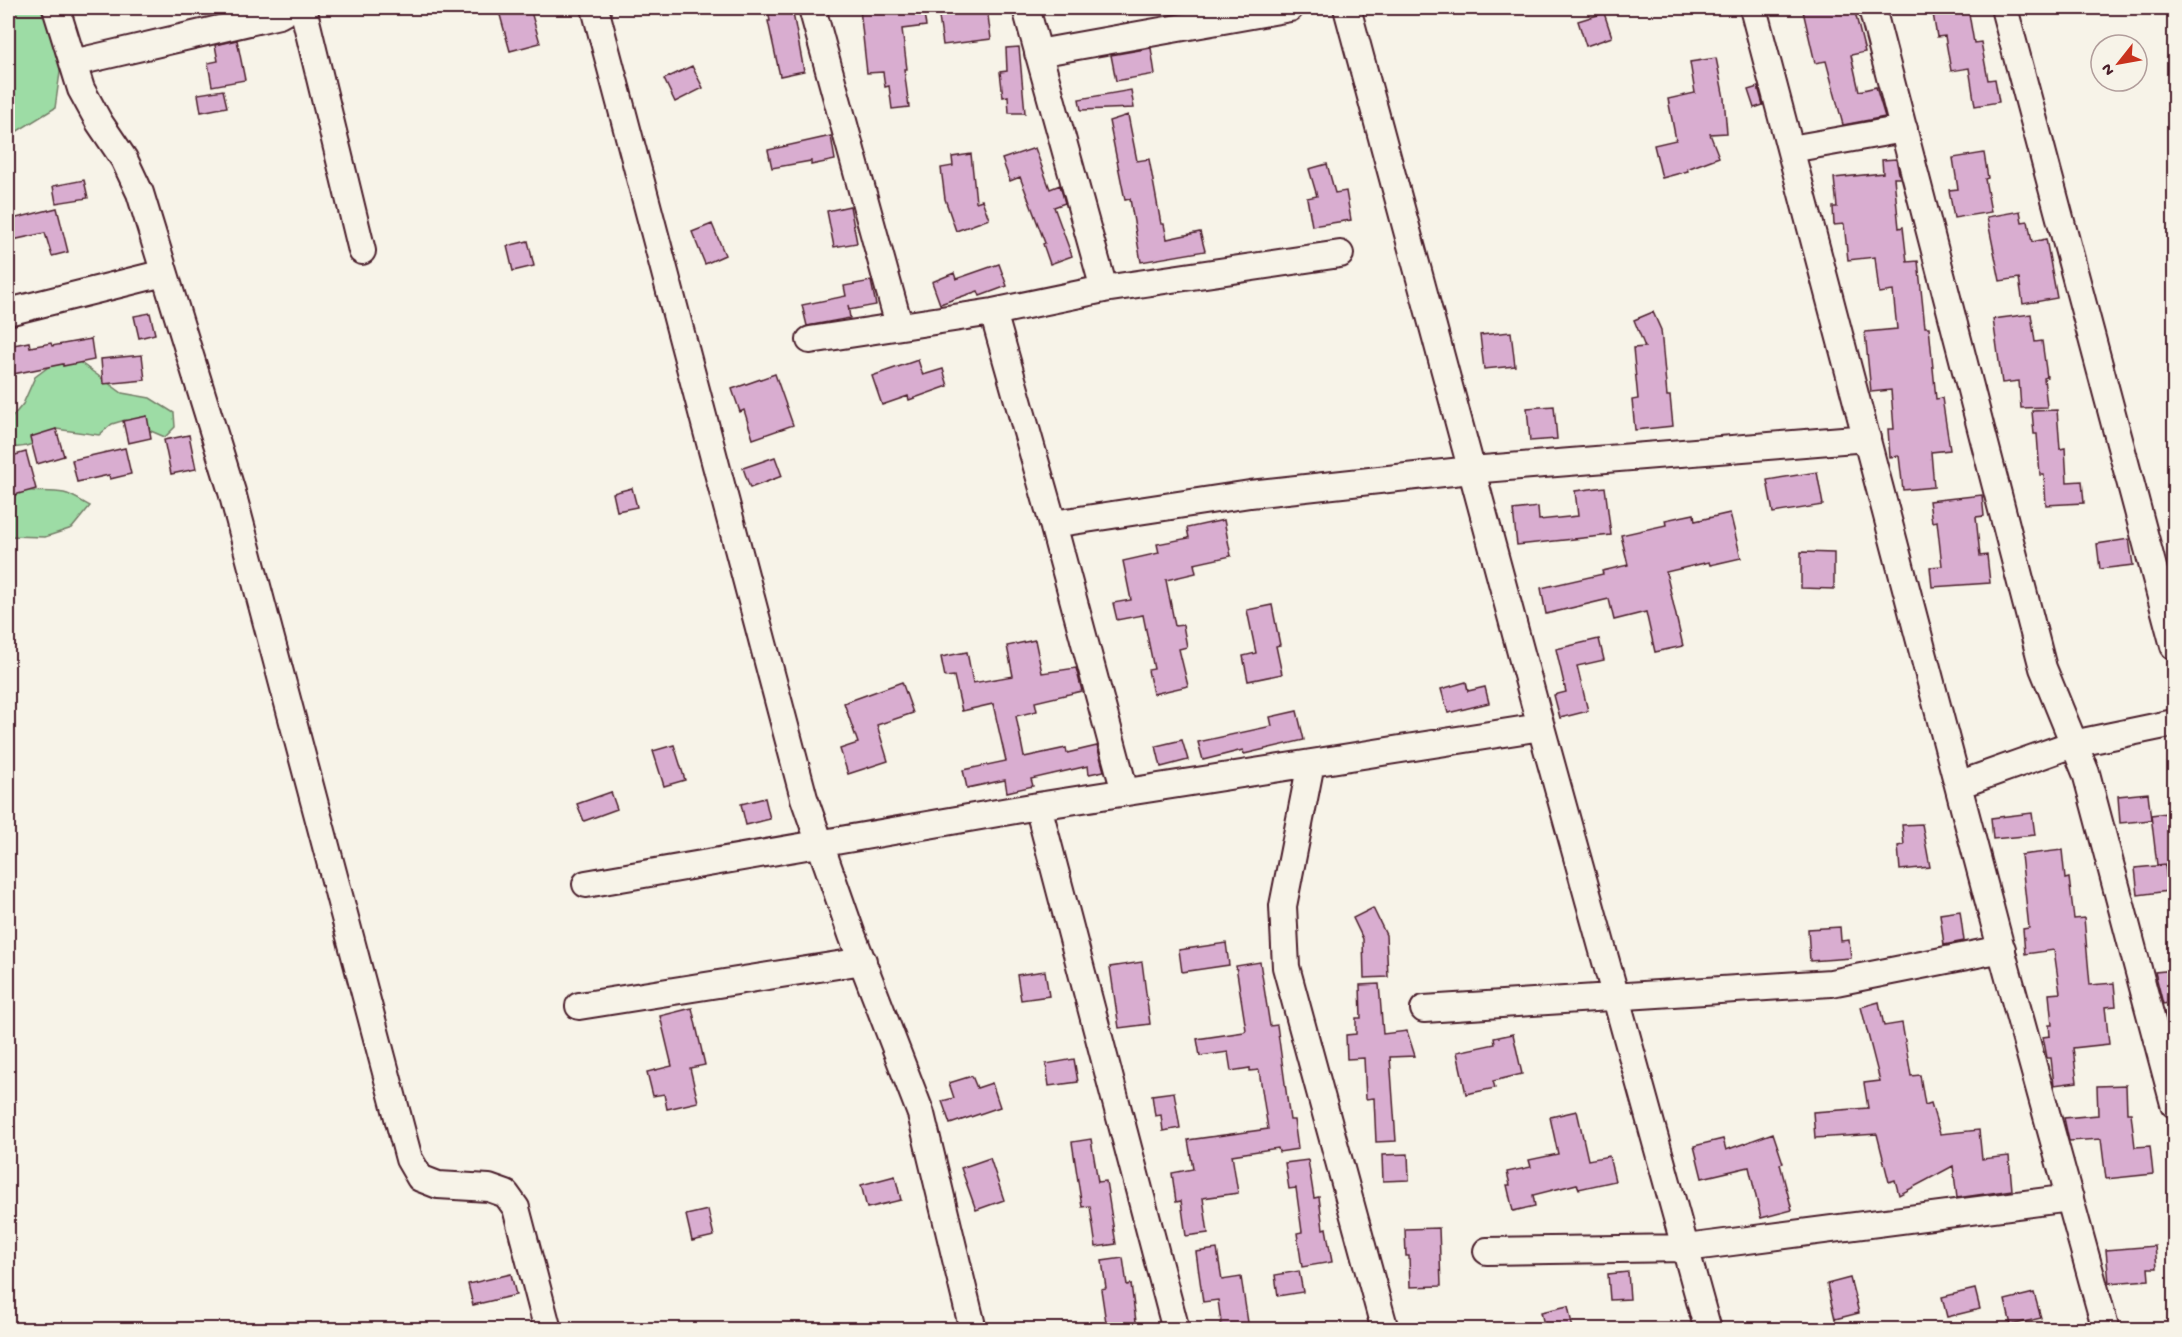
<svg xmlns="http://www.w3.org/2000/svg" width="2182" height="1337" font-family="'Gochi Hand',sans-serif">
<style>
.green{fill:#9ddca5;stroke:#747e68;stroke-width:1.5}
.building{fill:#d9add0;stroke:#4a1f2b;stroke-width:1.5}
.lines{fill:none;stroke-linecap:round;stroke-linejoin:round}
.minor-casing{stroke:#4a1f2b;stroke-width:30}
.minor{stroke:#f7f3e8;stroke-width:26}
</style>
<rect width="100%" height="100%" fill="#f7f3e8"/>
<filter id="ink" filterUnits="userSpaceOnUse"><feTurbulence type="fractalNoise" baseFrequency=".0167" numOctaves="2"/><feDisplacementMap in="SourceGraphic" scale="12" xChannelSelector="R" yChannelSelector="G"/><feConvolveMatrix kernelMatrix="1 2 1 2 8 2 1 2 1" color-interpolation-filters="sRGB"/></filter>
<g filter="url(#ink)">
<path class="green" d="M8,8H44L63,51L55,108L8,137Z
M74,358L122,393L150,398L174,413L175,427L165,437L125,420L112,424L99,435L56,429C40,440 27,451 8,446V422L23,404L35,377L59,359Z
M8,481C25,496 43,489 64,493C73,495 82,502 90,506L72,528L45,537L8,536Z"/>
<path class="building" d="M498,8H530L540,43L510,51Z
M778,8H792L804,71L780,76L768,21H770L768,10Z
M870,8H923L926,26L902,29L907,69H904L909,107L892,109L889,86L885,87L883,72L867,73L860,9Z
M959,8H987L991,39L943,45L938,10Z
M1806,8H1854L1865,52L1851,55L1859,91L1876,87L1885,117L1843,125L1826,61L1815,63L1803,11L1806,10Z
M1932,8H1968L1974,43L1981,42L1988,80L1995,79L1999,102L1975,106L1969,68L1951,71L1945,36L1937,37Z
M1604,13L1612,37L1586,46L1578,21Z
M237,40L245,80L212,86L208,63L218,61L215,45Z
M1019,47L1025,113H1009L1008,96L1003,97L1000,72L1007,71L1006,48Z
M1151,48L1155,74L1116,81L1111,55Z
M1716,58L1724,98L1727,133L1710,134L1719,157L1687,169L1688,171L1662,178L1654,145L1676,140L1668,99L1695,93L1690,62Z
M692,66L703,88L675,102L664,79Z
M1758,87L1763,105L1754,108L1748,90Z
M223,90L227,107L201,112L198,94Z
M1131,90L1134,108L1081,110L1079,99Z
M1128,115L1137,161L1149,159L1161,224H1164L1167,239L1200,232L1205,251L1141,262L1130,199L1125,200L1109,121Z
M831,136L835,160L811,165V161L772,168L768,150Z
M1035,148L1050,189L1060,185L1065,203L1054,207L1072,256L1050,264L1043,244L1045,243L1020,177L1010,181L1002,159Z
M1984,153L1988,178L1985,179L1991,212L1954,218L1949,190L1958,189L1953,158Z
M971,154L976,202L982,200L989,219L956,231L945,199L941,168L953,166L952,157Z
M1896,159L1900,178H1894L1899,228L1903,227L1907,262L1918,261L1925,327H1929L1936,399L1942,398L1950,450L1931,452L1934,487L1903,490L1899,456L1890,457L1888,429H1894L1891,390L1871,392L1865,332L1897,329L1893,291L1879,293L1875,257L1848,260L1844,224L1834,225L1833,207H1837L1834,178L1883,173L1882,160Z
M1327,164L1335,193L1346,191L1351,220L1312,226L1307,198L1317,196L1309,169Z
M84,180L88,198L56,203L53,186Z
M850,206L857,243L834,247L827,211Z
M57,208L68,252L52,256L45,233L8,241V220Z
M2020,211L2022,222L2028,221L2032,242L2046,239L2057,298L2023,304L2019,278L2000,281L1987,217Z
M712,224L725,255L705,264L692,232Z
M528,241L534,266L513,271L507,246Z
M999,264L1007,286L980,296L978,291L940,304L932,282L954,273L956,279Z
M871,281L876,305L849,310L848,305L850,318L807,326L802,305L846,296L844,286Z
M1653,312L1661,330L1667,396H1670L1673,426L1635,430L1632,400L1638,399L1633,348L1645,347L1634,320Z
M150,313L155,334L139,338L134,316Z
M2031,314L2035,342L2042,341L2047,377L2044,378L2047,407L2021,408L2019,381L2002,383L1993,319Z
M1511,332L1515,366L1484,369L1480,335Z
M91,339L94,360L63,366V364L8,375V346L29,342L30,347L51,343L52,346Z
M142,355L145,380L103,384L101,359Z
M918,360L923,375L943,369L948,386L909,400L908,396L882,405L872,376Z
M775,374L793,425L753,439L744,410L740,412L732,389Z
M1554,406L1557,439L1530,441L1527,408Z
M2057,410L2060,449L2065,448L2067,482L2082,481L2084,503L2046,505L2044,475H2040L2037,434H2034L2032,411Z
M147,416L151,438L128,443L123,421Z
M56,429L64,456L37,464L30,437Z
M189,435L196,469L171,474L164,440Z
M125,448L131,474L110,479L109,475L77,482L72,460Z
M26,452L36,489L11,496L8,483V457Z
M775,457L782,476L750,488L743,468Z
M1817,472L1823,505L1773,513L1767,480Z
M1605,487L1611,535L1517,545L1513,510L1538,507L1539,520L1578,516L1575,491Z
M632,488L637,507L617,511L613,493Z
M1982,495L1984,516L1976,517L1980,556L1987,555L1990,583L1932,587L1930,567L1942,566L1937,521L1932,522L1929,501Z
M1730,513L1741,558L1710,565L1709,562L1666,572L1683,646L1655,652L1646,612L1614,620L1609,599L1546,614L1541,588L1603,574L1602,571L1628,565L1621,535L1666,525L1665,520L1694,514L1695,521Z
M1224,520L1231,556L1194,564L1196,573L1166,580L1175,626L1183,625L1187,647L1179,649L1188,686L1153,694L1148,670L1154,669L1143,615L1117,620L1113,603L1131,600L1123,561L1159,553L1157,544L1189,538L1187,528Z
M2129,539L2133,565L2100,569L2097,544Z
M1801,552L1834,553V589L1801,588Z
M1272,605L1280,645L1276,646L1282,674L1248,681L1243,656L1256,653L1247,610Z
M1599,639L1604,660L1577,666L1588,711L1560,718L1554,695L1566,692L1556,649Z
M1035,640L1042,673L1076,668L1082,691L1035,702L1037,711L1016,716L1024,757L1066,748L1067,753L1097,746L1104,771L1089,774L1088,766L1031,779L1033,786L1007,792L1005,780L967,788L963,770L1006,761L993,704L962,711L954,676L945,677L941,657L967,652L973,683L1013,676L1007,646Z
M902,682L913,713L877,725L888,761L848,774L840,749L858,743L844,703Z
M1466,682L1468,691L1485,687L1489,703L1448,713L1441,689Z
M1297,711L1304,740L1244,754L1243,750L1203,760L1198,742L1272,726L1270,717Z
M1182,740L1188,760L1161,767L1156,746Z
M674,745L685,780L664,786L653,751Z
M611,792L617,809L584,821L577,804Z
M2148,793L2151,820L2120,823L2118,796Z
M765,798L770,819L746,825L741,804Z
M2175,812V863L2157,865L2151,815Z
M2032,813L2035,835L1993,839L1991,818Z
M1922,824L1930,867L1900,870L1898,846L1904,845L1902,825Z
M2062,850L2065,879L2069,878L2074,919L2084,918L2090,985L2114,983L2116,1006L2105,1007L2109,1044L2073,1048L2077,1082L2054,1085L2051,1058H2047L2043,1037L2050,1036L2049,1025H2052L2049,994L2060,993L2054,950L2025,954L2023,929L2029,928L2021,855Z
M2165,865L2168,891L2138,895L2135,868Z
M1373,908L1386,935L1388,977L1364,978L1363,939L1353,918Z
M1960,911L1964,941L1944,945L1940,914Z
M1840,927L1841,941L1849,940L1851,958L1810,961L1808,929Z
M1226,943L1229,965L1182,972L1179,950Z
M1142,962L1150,1024L1119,1028L1110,967Z
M1260,962L1270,1026L1277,1025L1290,1120H1294L1298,1149L1279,1152L1278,1148L1232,1155L1238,1193L1203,1198L1208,1233L1186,1236L1181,1201L1176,1202L1172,1173L1193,1169L1188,1140L1268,1129L1259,1070L1250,1071V1068L1231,1071L1228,1052L1200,1056L1197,1039L1244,1032L1246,1030L1236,966Z
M2175,970V1002L2163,1004L2155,972Z
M1045,971L1049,996L1021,1000L1017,975Z
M1379,984L1383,1034L1407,1031L1415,1056L1390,1057L1396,1141L1376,1142L1374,1098L1366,1099L1364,1058L1347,1059L1346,1035L1356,1034V1018H1361L1360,985Z
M1879,1002L1884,1026L1902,1023L1911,1076L1920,1075L1925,1105L1931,1103L1940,1134L1979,1130L1982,1159L2009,1156L2012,1190L1957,1198L1953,1166L1899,1195L1895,1180L1889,1182L1877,1134L1815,1138L1813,1112L1868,1108L1864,1083L1880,1081L1861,1007Z
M692,1008L705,1065L690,1068L698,1102L667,1109L664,1094L653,1096L647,1072L672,1066L660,1016Z
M1513,1034L1522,1074L1493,1081L1495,1088L1466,1094L1457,1052L1495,1044L1494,1038Z
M1074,1059L1078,1082L1049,1086L1046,1064Z
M972,1076L977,1088L992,1083L1000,1107L950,1124L942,1101L954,1098L949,1083Z
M2126,1085L2127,1113H2131L2135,1147L2150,1146L2153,1174L2106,1179L2101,1139L2069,1141L2064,1118L2098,1115L2097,1086Z
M1174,1092L1180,1128L1163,1131L1161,1115L1155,1116L1152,1095Z
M1577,1111L1588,1160L1609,1156L1615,1181L1579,1189L1577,1184L1533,1195L1535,1206L1513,1211L1507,1185H1510L1507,1172L1531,1167L1529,1160L1558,1154L1550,1117Z
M1773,1133L1783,1163L1780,1164L1792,1210L1761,1218L1749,1167L1702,1178L1694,1146L1723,1139L1726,1150Z
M1091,1139L1098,1182L1106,1181L1116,1244L1096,1247L1090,1206L1082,1207L1072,1142Z
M1408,1154L1409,1180L1383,1181L1382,1155Z
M990,1158L1004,1200L976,1210L961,1168Z
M1308,1160L1314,1198L1319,1197L1323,1229L1326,1228L1332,1262L1302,1267L1297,1233L1302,1232L1296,1188L1289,1189L1285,1163Z
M895,1176L901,1200L867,1208L861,1185Z
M708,1210L714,1236L692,1241L686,1215Z
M1439,1228L1441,1286L1410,1287L1409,1256H1406L1405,1229Z
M2155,1246L2157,1268H2148L2149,1280L2109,1283L2106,1250Z
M1217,1249L1222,1280L1241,1277L1249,1329H1222L1218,1300L1203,1302L1196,1252Z
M1123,1258L1127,1285L1131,1284L1137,1329H1107L1101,1289L1106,1288L1102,1261Z
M1299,1271L1303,1292L1278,1296L1275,1275Z
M1628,1272L1630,1299L1610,1300L1608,1274Z
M511,1274L516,1295L473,1305L468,1284Z
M1850,1278L1859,1313L1835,1319L1827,1284Z
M1975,1289L1980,1309L1947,1317L1942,1297Z
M2034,1293L2041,1318L2011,1325L2005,1300Z
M1568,1306L1573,1329H1545L1541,1312Z"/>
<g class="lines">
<defs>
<path id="minor" d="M56,8L81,89L99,122L124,159L140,193L232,492L409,1159L420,1178L438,1185L489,1188L506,1194L516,1208L548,1330
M303,8L362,251
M595,8L804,798L852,935L921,1114L973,1330
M812,8L899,325
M1026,8L1104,289
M1347,8L1541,727L1708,1330
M1753,8L2007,971L2106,1330
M1872,8L2043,668L2086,773L2174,1104
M2004,8L2174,646
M1038,53L1290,8
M73,63L279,15L292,8
M1791,149L1904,129
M8,312L164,273
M993,312L1053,524L1125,792
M810,340L993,312L1104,289L1340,254
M1053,524L1250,494L1471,470L1867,438
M1311,763L1283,906L1286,967L1385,1330
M1958,785L2073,744L2174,723
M1038,806L1176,1330
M586,884L1038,806L1541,727
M579,1006L863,961
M1424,1009L1831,983L2002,949
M1487,1251L1686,1248L2070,1198"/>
</defs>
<use href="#minor" class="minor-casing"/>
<use href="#minor" class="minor"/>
</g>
</g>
<rect width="2182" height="1337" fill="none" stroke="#f7f3e8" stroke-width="30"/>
<rect x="15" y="15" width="2152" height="1307" fill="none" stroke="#4a1f2b" stroke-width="2" filter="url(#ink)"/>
<g transform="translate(2119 63) rotate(239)"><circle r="28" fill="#f7f3e8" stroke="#b29e9c" stroke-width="1.5"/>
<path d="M0-4.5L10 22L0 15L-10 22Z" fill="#c8321e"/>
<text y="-9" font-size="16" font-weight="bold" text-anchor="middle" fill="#4a1f2b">N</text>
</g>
</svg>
